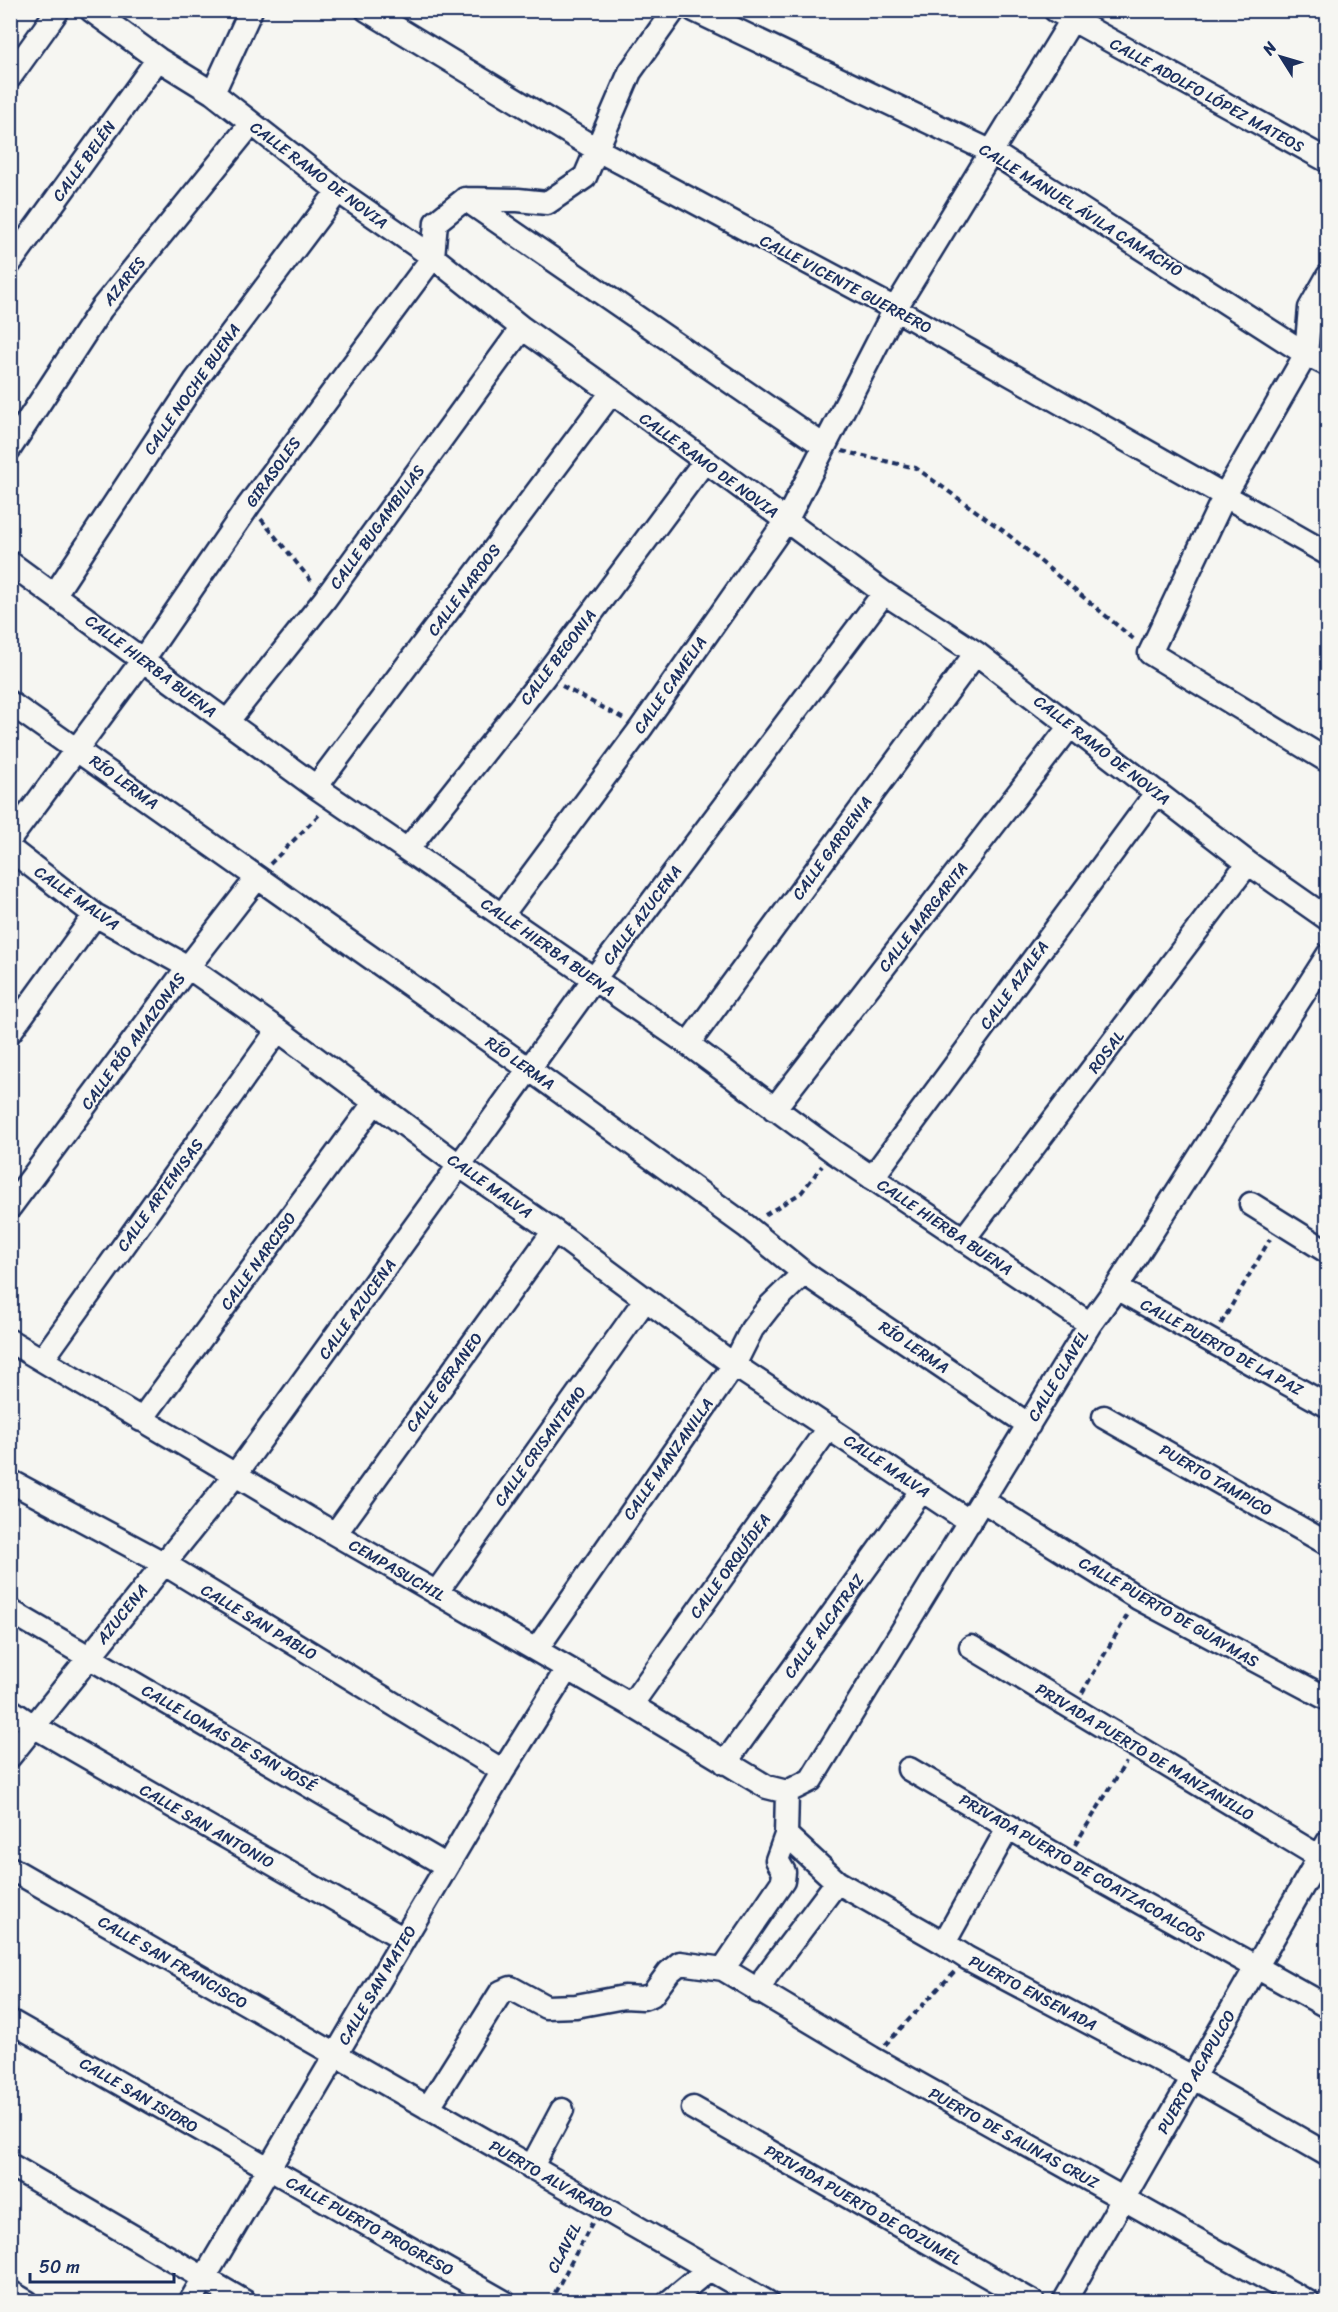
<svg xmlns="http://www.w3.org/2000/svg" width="1338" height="2312" font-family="Sriracha,sans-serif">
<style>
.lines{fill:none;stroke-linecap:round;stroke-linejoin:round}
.minor-casing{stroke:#1b2f5e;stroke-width:27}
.path{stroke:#1b2f5e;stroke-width:4;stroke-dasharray:6 4.5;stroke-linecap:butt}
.minor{stroke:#f6f6f2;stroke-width:22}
.labels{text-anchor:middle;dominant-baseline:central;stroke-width:4.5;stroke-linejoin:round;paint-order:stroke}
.street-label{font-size:16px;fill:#1b2f5e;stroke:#f6f6f2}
</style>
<rect width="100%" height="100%" fill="#f6f6f2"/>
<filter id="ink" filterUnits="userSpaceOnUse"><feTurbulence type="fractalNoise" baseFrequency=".0167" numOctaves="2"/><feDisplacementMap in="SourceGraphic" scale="12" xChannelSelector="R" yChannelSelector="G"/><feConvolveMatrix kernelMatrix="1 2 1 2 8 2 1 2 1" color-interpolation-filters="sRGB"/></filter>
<g filter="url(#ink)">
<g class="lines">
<defs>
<path id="minor" d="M91,10L158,59L213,93L338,191L433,257L522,328L612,392L884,593L976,653L1248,863L1328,919
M367,10L596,149L895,309L1328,554
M694,10L992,152L1306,354L1328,365
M1055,10L1328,161
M10,77L58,10
M213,93L251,10
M465,199L824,446
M465,199L518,200L547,203L585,177L630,72L674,10
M10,263L158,59
M1328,276L1310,308L1306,354L1225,495L1150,653L1328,761
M10,448L101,309L251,124
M10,563L316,787L688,1044L834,1152L1090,1324
M55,594L196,380L338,191
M10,703L529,1069L746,1226L804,1273L1029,1425
M227,722L325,599L522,328
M316,787L612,392
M10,839L142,661L249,505L433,257L436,222L465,199
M10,849L95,915L188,967L278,1030L460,1166L554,1231L734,1365L970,1522
M407,850L544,677L704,462
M502,915L641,728L786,521L895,309L1078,10
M10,1032L95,915
M688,1044L976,653
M774,1109L1071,725
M872,1178L1157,792
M1251,1204L1328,1252
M10,1207L188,967L257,878
M963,1240L1248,863
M1116,1288L1328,1406
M10,1341L335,1534L631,1705L767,1787L787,1792
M42,1360L278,1030
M1104,1417L1328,1544
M141,1420L375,1102
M10,1481L163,1563L503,1771
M983,1501L1138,1598L1328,1699
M335,1534L554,1231
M436,1593L645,1300
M10,1611L447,1866
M971,1647L1328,1862
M536,1650L734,1365L752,1329L770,1306L804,1273
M631,1705L829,1427
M10,1710L35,1727L404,1939
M10,1756L236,1474L594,979L884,593
M725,1763L922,1490
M909,1769L1066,1861L1328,2007
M787,1792L811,1780L1090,1324L1116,1288L1328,955
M787,1792L786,1835L837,1882L944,1943L967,1958L1192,2077L1328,2155
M10,1868L767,2302
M944,1943L1009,1826
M723,1969L783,1881L784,1872L777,1860L786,1835
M759,1992L766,1976L837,1882
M10,2021L504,2302
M428,2108L501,1992L511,1988L546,2007L576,2006L624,1997L643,1998L652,1995L669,1972L680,1963L723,1969L872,2058L1308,2302
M693,2108L1033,2302
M10,2165L245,2302
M531,2168L562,2110
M10,2292L27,2302
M190,2302L503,1771L567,1669
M669,2302L709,2269
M1064,2302L1328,1842"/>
</defs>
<use href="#minor" class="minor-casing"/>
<path class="path" d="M842,451L916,468L1005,532L1136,641
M261,519L313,583
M562,686L624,719
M270,864L320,814
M765,1215L801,1193L822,1166
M1221,1324L1270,1239
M1082,1693L1128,1614
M1075,1845L1126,1762
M885,2045L954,1972
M550,2302L592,2223"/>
<use href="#minor" class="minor"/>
</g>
</g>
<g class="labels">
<g class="street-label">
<text transform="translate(1207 95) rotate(29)">CALLE ADOLFO LÓPEZ MATEOS</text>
<text transform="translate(84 161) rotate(-54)">CALLE BELÉN</text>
<text transform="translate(319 175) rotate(37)">CALLE RAMO DE NOVIA</text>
<text transform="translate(1081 210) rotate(32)">CALLE MANUEL ÁVILA CAMACHO</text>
<text transform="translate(124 281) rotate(-51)">AZARES</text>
<text transform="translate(846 284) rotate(28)">CALLE VICENTE GUERRERO</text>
<text transform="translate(192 389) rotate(-55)">CALLE NOCHE BUENA</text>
<text transform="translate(709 465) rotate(36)">CALLE RAMO DE NOVIA</text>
<text transform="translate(273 472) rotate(-54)">GIRASOLES</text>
<text transform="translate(377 527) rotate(-54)">CALLE BUGAMBILIAS</text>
<text transform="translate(464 590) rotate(-53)">CALLE NARDOS</text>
<text transform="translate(558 657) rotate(-53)">CALLE BEGONIA</text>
<text transform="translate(151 666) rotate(37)">CALLE HIERBA BUENA</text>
<text transform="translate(670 685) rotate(-55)">CALLE CAMELIA</text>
<text transform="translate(1102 750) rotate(38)">CALLE RAMO DE NOVIA</text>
<text transform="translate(124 782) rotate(36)">RÍO LERMA</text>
<text transform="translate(832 848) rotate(-54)">CALLE GARDENIA</text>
<text transform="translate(77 898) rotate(35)">CALLE MALVA</text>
<text transform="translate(642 915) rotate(-53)">CALLE AZUCENA</text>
<text transform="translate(923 917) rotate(-52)">CALLE MARGARITA</text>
<text transform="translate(548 947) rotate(35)">CALLE HIERBA BUENA</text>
<text transform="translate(1014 985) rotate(-54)">CALLE AZALEA</text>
<text transform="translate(133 1041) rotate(-54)">CALLE RÍO AMAZONAS</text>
<text transform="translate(1106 1052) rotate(-53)">ROSAL</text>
<text transform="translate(520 1063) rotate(35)">RÍO LERMA</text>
<text transform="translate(490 1186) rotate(35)">CALLE MALVA</text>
<text transform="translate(160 1195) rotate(-54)">CALLE ARTEMISAS</text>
<text transform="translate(945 1227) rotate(34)">CALLE HIERBA BUENA</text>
<text transform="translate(258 1261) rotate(-54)">CALLE NARCISO</text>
<text transform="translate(357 1309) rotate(-54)">CALLE AZUCENA</text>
<text transform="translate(914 1347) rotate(34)">RÍO LERMA</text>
<text transform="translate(1222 1347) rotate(29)">CALLE PUERTO DE LA PAZ</text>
<text transform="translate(1058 1376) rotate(-59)">CALLE CLAVEL</text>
<text transform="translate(444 1382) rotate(-54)">CALLE GERANEO</text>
<text transform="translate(540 1446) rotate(-54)">CALLE CRISANTEMO</text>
<text transform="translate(668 1459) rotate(-55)">CALLE MANZANILLA</text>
<text transform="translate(887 1466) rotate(34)">CALLE MALVA</text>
<text transform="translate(1216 1480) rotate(30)">PUERTO TAMPICO</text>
<text transform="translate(730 1566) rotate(-54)">CALLE ORQUÍDEA</text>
<text transform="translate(397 1570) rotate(30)">CEMPASUCHIL</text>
<text transform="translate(1169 1612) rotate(30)">CALLE PUERTO DE GUAYMAS</text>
<text transform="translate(122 1614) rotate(-51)">AZUCENA</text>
<text transform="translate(259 1622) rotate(31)">CALLE SAN PABLO</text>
<text transform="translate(824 1626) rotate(-54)">CALLE ALCATRAZ</text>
<text transform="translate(229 1738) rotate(30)">CALLE LOMAS DE SAN JOSÉ</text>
<text transform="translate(1145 1752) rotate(31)">PRIVADA PUERTO DE MANZANILLO</text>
<text transform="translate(207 1826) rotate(30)">CALLE SAN ANTONIO</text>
<text transform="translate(1082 1868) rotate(30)">PRIVADA PUERTO DE COATZACOALCOS</text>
<text transform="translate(173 1962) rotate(30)">CALLE SAN FRANCISCO</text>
<text transform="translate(377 1985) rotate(-59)">CALLE SAN MATEO</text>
<text transform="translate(1033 1993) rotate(28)">PUERTO ENSENADA</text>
<text transform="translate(1196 2072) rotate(-60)">PUERTO ACAPULCO</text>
<text transform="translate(139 2095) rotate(30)">CALLE SAN ISIDRO</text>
<text transform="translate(1014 2138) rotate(29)">PUERTO DE SALINAS CRUZ</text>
<text transform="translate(551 2179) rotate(30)">PUERTO ALVARADO</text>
<text transform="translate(863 2205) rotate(30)">PRIVADA PUERTO DE COZUMEL</text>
<text transform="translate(370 2226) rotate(29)">CALLE PUERTO PROGRESO</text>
<text transform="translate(564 2248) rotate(-62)">CLAVEL</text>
</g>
</g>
<rect width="1338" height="2312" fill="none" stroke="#f6f6f2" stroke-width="36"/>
<rect x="18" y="18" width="1302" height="2276" fill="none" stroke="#1b2f5e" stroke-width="2" filter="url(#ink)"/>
<g transform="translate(1281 57) rotate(307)" stroke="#f6f6f2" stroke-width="4.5" paint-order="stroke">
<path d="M0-4.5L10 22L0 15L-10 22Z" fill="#1b2f5e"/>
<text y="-9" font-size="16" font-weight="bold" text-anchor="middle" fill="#1b2f5e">N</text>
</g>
<path d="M30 2273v9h144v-9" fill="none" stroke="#1b2f5e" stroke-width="3"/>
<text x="39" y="2273" font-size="18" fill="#1b2f5e" stroke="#f6f6f2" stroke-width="4.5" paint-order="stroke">50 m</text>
</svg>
